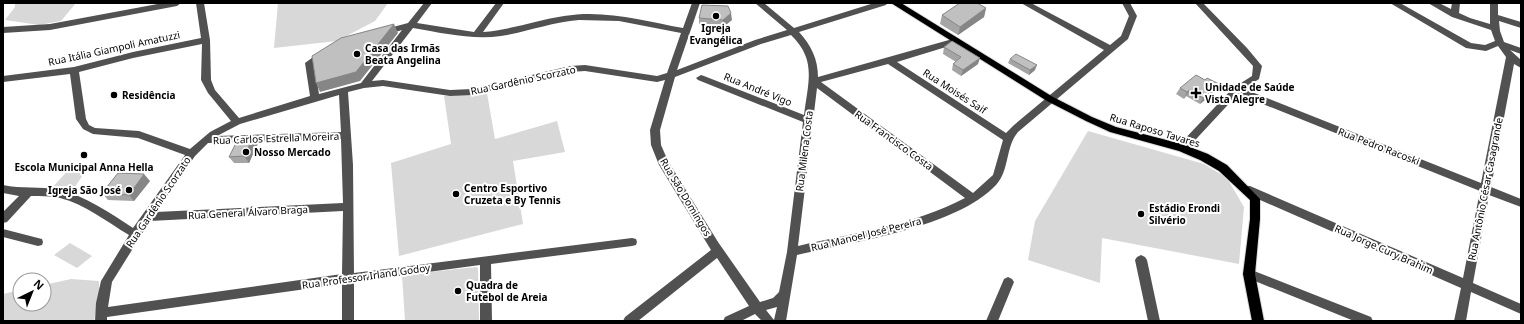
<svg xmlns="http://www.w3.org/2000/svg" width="1524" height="324" font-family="'Noto Sans',sans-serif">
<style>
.green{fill:#d8d8d8}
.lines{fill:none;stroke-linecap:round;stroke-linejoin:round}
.major-casing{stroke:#dbdbdb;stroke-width:2}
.minor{fill:#515151;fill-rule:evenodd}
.major{fill:#000;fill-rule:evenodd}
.wall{fill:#a5a5a5}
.shaded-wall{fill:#868686}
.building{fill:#c0c0c0;stroke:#868686}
.poi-dot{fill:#000;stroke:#fff;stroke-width:1.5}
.labels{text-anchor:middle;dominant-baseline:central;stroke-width:4;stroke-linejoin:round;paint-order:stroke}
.poi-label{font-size:10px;font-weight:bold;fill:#000;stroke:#fff;text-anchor:start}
.street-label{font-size:10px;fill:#000;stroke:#fff}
</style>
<rect width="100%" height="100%" fill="#fff"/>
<path class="green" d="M15,3H76L61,21L39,25L5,20L15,7Z
M278,3H388L375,21L337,41L274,48Z
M487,93L495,139L557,121L565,152L513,161L523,224L399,256L391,163L451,144L444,96Z
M1088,131L1204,164L1227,178L1244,207L1239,264L1102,238L1100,283L1028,260L1035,221Z
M70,168L86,170L71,193L51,189Z
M70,243L92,256L77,268L54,255Z
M476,267L478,268L479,321H405L402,275Z
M71,279L99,281V296L94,321H3V294L20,290V304H44V285Z"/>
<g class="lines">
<defs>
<path id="major" d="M891,3H901L1053,97L1092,117L1116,127L1182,144L1208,154L1227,165L1260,199V219L1255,274L1264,321H1252L1243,274L1250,219V200L1219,171L1200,160L1179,151L1110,132L1086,121L1047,101Z"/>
</defs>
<use href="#major" class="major-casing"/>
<path class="minor" d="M163,3H181L177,6L50,30L3,33V27L50,24Z
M196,3H204L210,40L211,80L215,90L239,118L310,96L305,63L320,52H326L327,54L314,64L319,94L361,83L402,30L385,35L381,32L382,30L408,23L424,3H432L417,23L474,32L496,3H504L483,32C511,30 537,20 564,16C604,9 645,21 683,28L692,3H700L677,70L755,40L787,30L755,3H764L794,28L874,3H887L886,5L799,32C811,45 818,59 818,77L956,38L959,39L960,41L959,43L897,62L1006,133L1014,125L1104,50L1021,3H1031L1110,45L1121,36L1129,16L1122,3H1130L1137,16L1128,39L1018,132C1005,147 1010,170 996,185C957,227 853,242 797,255L786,321H762L755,314L741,321H723L725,317L749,306L717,258L638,321H623L625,317L711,250L659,165L651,145L650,130L665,80L657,82L585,71L570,72L472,95L450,96L383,86L364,88L348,92L353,165L354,273L632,238L636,239L637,242L636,245L632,246L491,264L492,321H480V265L354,282V321H342V284L107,317V321H95L96,303L101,281L129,235C107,222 85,204 60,198C50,196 41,196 31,196L7,222L3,223V212L19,196L3,193V185C21,189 40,186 59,190C86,196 110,213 133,228L185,155L138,138L93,134L83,129L76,119L70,74L3,82V76L74,67L133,52L201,38ZM579,20L619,21L681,33L667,73L657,76L585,65L570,66L472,89L450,90L383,80L372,81L413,28C442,33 472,40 501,36C527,32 552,22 579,20ZM791,35C817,60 808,82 804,115L704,76L701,75L696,78L698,80L803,122L787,252L779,292L773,298L760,302L718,242L668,161L661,145L660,130L675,77L761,44ZM202,44L201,80L208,93L231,121L210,132L190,149L139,131L95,128L89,125L86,119L79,72L133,58ZM888,64L1003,140L993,175L973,193L821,82ZM817,88L965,198C914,225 854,233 798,246ZM339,95L341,132L217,136L240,124ZM341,139L343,203L156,212L195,156L208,143ZM343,211L342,274L108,307L112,282L150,221ZM777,307L774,320L766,310Z
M1195,3H1203L1247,48L1262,66L1259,79L1244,89L1481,183L1506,57L1498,46L1486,51L1466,48L1390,3H1400L1471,43L1485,45L1495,41L1491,30L1452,17L1428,3H1439L1451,9L1452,3H1460L1459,13L1470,18L1490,24V3H1498V15L1521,22V28L1499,21L1500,31L1504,42L1521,48V54L1510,50L1521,60V68L1514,64L1491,187L1521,199V207L1489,195L1473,283L1521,304V314L1471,292L1466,321H1454L1461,288L1242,192L1241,189L1242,186H1250L1463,278L1480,191L1238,94L1185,151H1179L1177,148L1179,145L1233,88L1252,76L1253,66Z
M3,229L38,238L42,239L43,242L42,245L38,246L3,237Z
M1141,255L1145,257L1147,260L1160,321H1148L1135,260L1137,257Z
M1249,269L1371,317L1373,321H1354L1245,277L1243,274L1245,271Z
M1008,277L1012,279L1014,282L998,321H986L1004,279Z"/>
<use href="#major" class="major"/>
</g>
<path class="wall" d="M986,8L984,17L958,35L940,24L942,15Z
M699,18L732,20L723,27L699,24Z
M944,47L978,64L961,76L952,70L953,64L956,62L943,54Z
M1010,59L1035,70L1029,75L1008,63Z
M1180,88L1216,91L1200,104L1186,96L1184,99L1176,94Z
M254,136L258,143L249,163H234L229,157Z
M150,181L134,201L108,200L102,193Z"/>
<path class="shaded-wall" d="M986,8L984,17L958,35L960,27Z
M731,13L732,20L723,27V20Z
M394,24L398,33L360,81L320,92L316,83Z
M980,58L978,64L961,76L963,70Z
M1037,65L1035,70L1029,75L1030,70Z
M1219,84L1216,91L1200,104L1203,98Z
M1190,90L1184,99L1187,92Z
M254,136L258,143L249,163L244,156Z
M144,174L150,181L134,201L129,195Z"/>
<path class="building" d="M960,3H977L986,8L960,27L942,15Z
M702,5L728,6L731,13L723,20L699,18Z
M394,24L356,72L316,83L312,56L341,38Z
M952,41L980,58L963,70L953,64L961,57L944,47Z
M1016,54L1037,65L1030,70L1010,59Z
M1196,75L1205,80L1207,78L1219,84L1203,98L1190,90L1187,92L1180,88Z
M254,136L244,156L229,157L239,137Z
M118,173L144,174L129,195L102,193Z"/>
<g class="poi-dot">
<circle cx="716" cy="16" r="4"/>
<circle cx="357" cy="54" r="4"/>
<path d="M1194 87h4v4h4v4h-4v4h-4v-4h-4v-4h4z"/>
<circle cx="114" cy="95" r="4"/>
<circle cx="246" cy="152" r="4"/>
<circle cx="84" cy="155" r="4"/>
<circle cx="129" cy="190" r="4"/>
<circle cx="456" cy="194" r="4"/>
<circle cx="1141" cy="214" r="4"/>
<circle cx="458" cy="291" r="4"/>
</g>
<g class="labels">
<g class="poi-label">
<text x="716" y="28" text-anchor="middle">Igreja<tspan x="716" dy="12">Evangélica</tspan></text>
<text x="365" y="48">Casa das Irmãs<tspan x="365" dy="12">Beata Angelina</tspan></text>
<text x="1205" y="87">Unidade de Saúde<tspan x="1205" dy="12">Vista Alegre</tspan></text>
<text x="122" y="95">Residência</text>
<text x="254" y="152">Nosso Mercado</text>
<text x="84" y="167" text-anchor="middle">Escola Municipal Anna Hella</text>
<text x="464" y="188">Centro Esportivo<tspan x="464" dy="12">Cruzeta e By Tennis</tspan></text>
<text x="121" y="190" text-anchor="end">Igreja São José</text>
<text x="1149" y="208">Estádio Erondi<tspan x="1149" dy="12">Silvério</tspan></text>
<text x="466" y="285">Quadra de<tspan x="466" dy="12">Futebol de Areia</tspan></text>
</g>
<g class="street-label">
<text transform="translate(114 48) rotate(-12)">Rua Itália Giampoli Amatuzzi</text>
<text transform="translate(523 80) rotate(-12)">Rua Gardênio Scorzato</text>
<text transform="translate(758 89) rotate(22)">Rua André Vigo</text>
<text transform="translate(955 91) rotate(33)">Rua Moisés Saif</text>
<text transform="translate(1155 130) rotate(17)">Rua Raposo Tavares</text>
<text transform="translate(276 138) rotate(-2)">Rua Carlos Estrella Moreira</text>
<text transform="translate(894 140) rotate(36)">Rua Francisco Costa</text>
<text transform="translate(1379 146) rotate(21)">Rua Pedro Racoski</text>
<text transform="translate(804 151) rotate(-83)">Rua Milena Costa</text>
<text transform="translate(1485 189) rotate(-79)">Rua Antônio César Casagrande</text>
<text transform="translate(686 197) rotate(59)">Rua São Domingos</text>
<text transform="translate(158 202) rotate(-56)">Rua Gardênio Scorzato</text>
<text transform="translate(248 212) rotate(-3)">Rua General Álvaro Braga</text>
<text transform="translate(866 234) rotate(-14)">Rua Manoel José Pereira</text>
<text transform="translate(1384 249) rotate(24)">Rua Jorge Cury Brahim</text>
<text transform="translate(366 276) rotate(-8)">Rua Professor Irland Godoy</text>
</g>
</g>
<rect width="1524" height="324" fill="none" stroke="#000000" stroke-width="8"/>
<g transform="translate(32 292) rotate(43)"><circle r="19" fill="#ffffff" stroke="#999999"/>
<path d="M0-3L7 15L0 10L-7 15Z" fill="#000000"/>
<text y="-6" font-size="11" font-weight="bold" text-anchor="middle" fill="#000000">N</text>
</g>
</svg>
